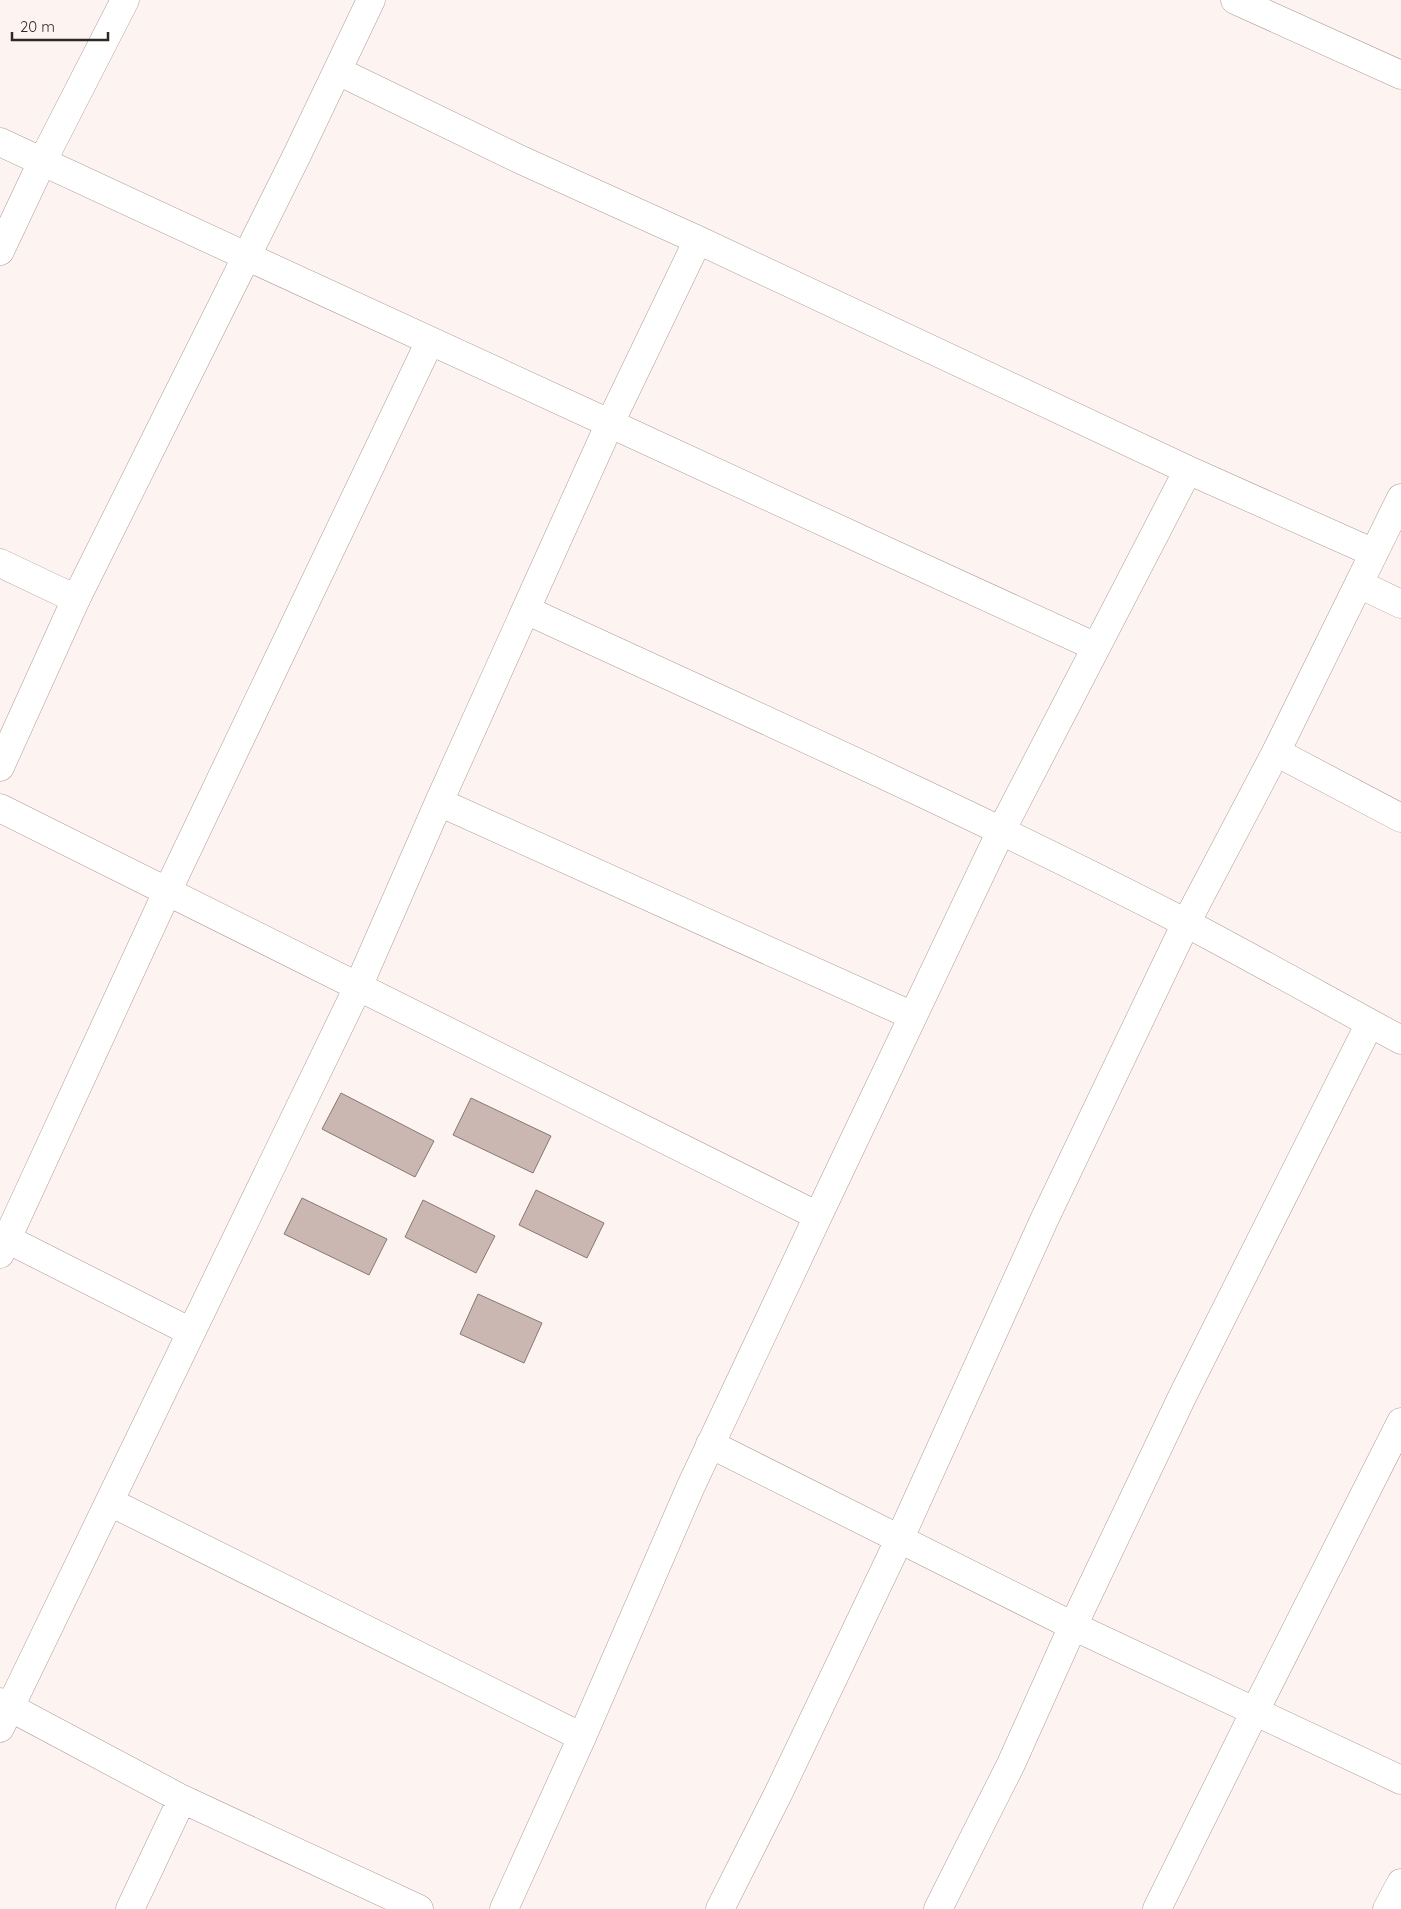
<svg xmlns="http://www.w3.org/2000/svg" width="1401" height="1909" viewBox="0 0 1401 1909" font-family="Quicksand,sans-serif">
	<style>
		.building { fill: #cab7b1; stroke: #887771 }
		.lines { fill: none; stroke-linecap: round; stroke-linejoin: round }
		.street-casing { stroke: #ae9b95; stroke-width: 29 }
		.secondary-casing { stroke: #ae9b95; stroke-width: 29 }
		.street { stroke: #fff; stroke-width: 28 }
		.secondary { stroke: #fff; stroke-width: 28 }
	</style>
	<rect width="100%" height="100%" fill="#fdf4f2"/>
	<path class="building" d="M341,1093L434,1141L415,1177L322,1129Z
		M471,1098L551,1136L533,1173L453,1135Z
		M536,1190L604,1223L587,1258L519,1225Z
		M302,1198L387,1239L369,1275L284,1234Z
		M423,1200L495,1236L476,1273L405,1237Z
		M478,1294L542,1323L524,1363L460,1334Z"/>
	<g class="lines">
		<defs>
			<path id="street" d="M338,71L519,159L698,240L1188,470L1374,553
				M0,142C203,237 408,330 611,424C773,499 934,573 1096,647
				M0,251L42,162L125,0
				M0,563L76,599
				M1359,584L1401,604
				M526,610C747,712 969,811 1186,923C1258,961 1329,1001 1401,1040
				M1276,752L1401,818
				M439,802L913,1016
				M0,808L818,1216
				M7,1239L191,1332
				M0,1254L167,892L430,341
				M710,1444L1073,1626L1401,1780
				M110,1502L582,1737
				M0,1702L182,1799L419,1909
				M0,1728L358,987L439,802L610,423L698,240
				M130,1909L182,1799
				M504,1909L582,1737L691,1486L818,1216L1001,831L1188,470
				M720,1909L778,1794L900,1538L1045,1218L1186,923L1276,752L1401,498
				M938,1909L1011,1764L1073,1626L1183,1395L1370,1023
				M1157,1909L1255,1711L1401,1422
				M1387,1909L1401,1883"/>
			<path id="secondary" d="M1235,0L1401,75
				M0,767L76,599L297,155L371,0"/>
		</defs>
		<use href="#street" class="street-casing"/>
		<use href="#secondary" class="secondary-casing"/>
		<use href="#street" class="street"/>
		<use href="#secondary" class="secondary"/>
	</g>
	<path d="M12 32v8h96v-8" fill="none" stroke="#2f2826" stroke-width="2.5"/>
	<text x="20" y="32" font-size="15" fill="#2f2826" stroke="#fdf4f2" stroke-width="4" paint-order="stroke">20 m</text>
</svg>
